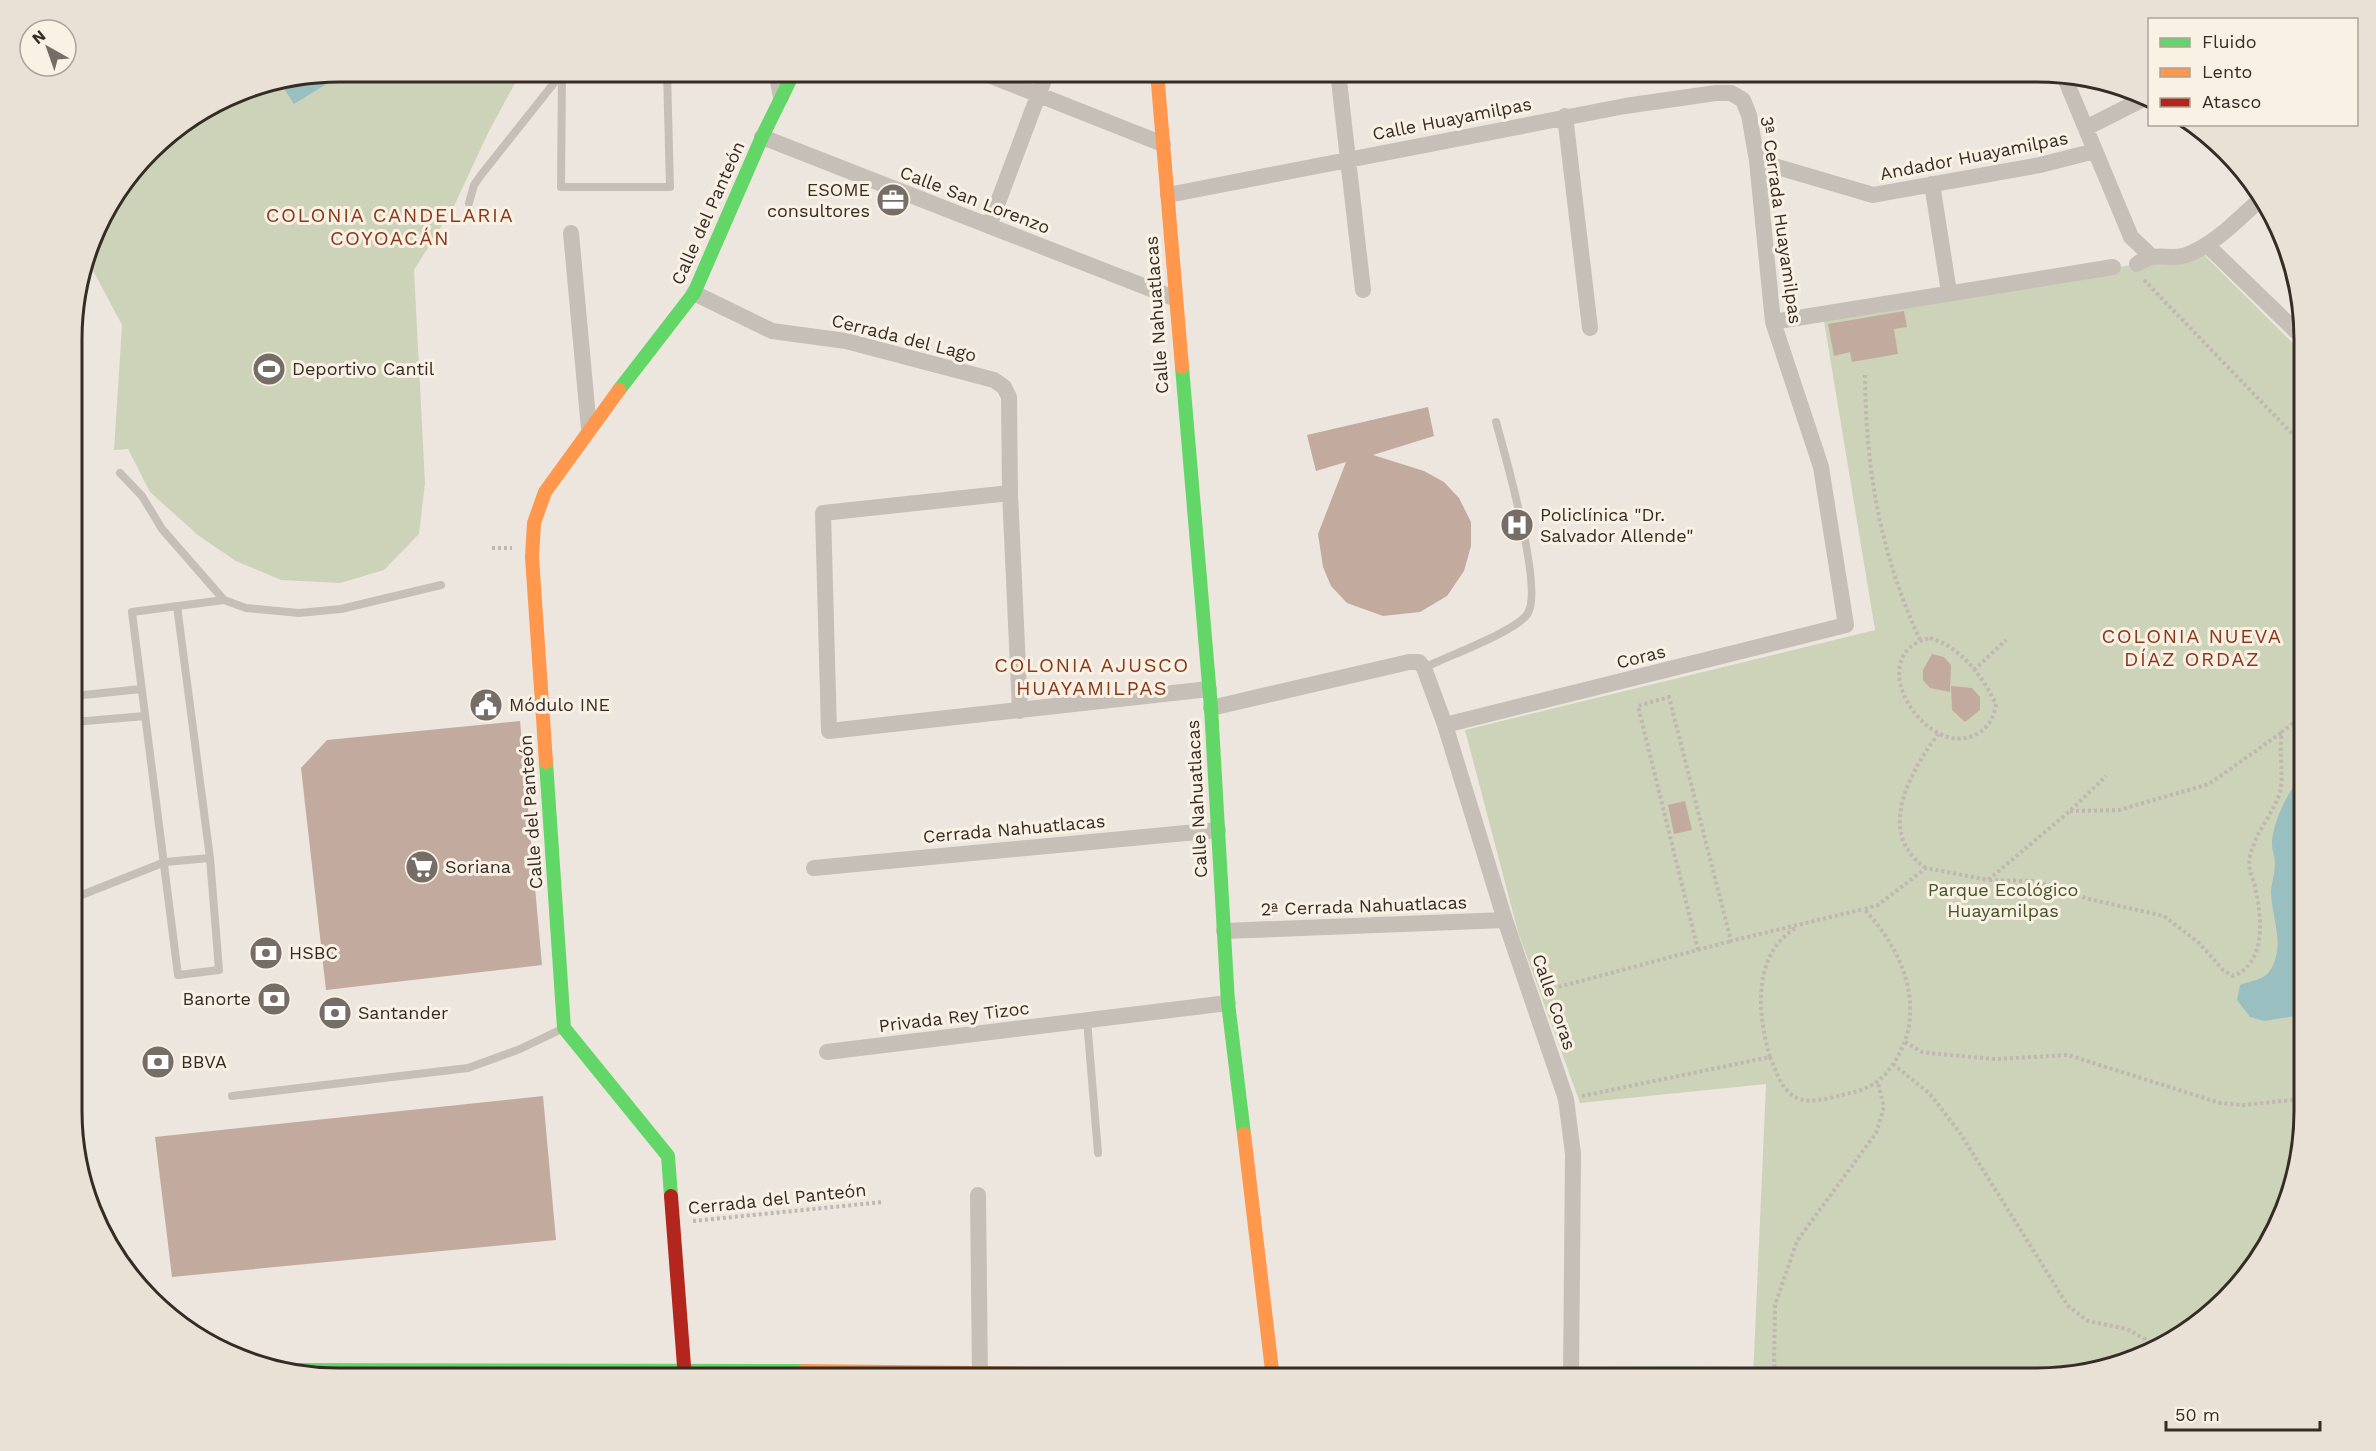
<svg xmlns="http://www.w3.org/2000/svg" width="2376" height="1451" viewBox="0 0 2376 1451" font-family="'Work Sans',sans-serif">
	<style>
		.green { fill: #cdd3b8 }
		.water { fill: #9abfc0 }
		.building { fill: #c2aa9f }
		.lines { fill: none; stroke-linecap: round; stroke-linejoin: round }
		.path { stroke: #bfb7b0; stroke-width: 4; stroke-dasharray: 3 3; stroke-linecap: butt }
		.lane { stroke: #c6bfb8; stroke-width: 8 }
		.street { stroke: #c6bfb8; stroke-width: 16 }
		.fast { stroke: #63d668; stroke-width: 14 }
		.slow { stroke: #ff974d; stroke-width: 14 }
		.jam { stroke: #b3261e; stroke-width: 14 }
		.labels { text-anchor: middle; stroke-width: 6; stroke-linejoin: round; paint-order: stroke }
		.street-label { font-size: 18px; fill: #362c26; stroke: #faf1e5 }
		.poi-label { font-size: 18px; fill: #362c26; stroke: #faf1e5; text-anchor: start }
		.park-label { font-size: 18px; fill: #445628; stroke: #faf1e5 }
		.neighbourhood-label { font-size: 20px; letter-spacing: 1.5px; fill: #8a381a; stroke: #faf1e5 }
		.rim { fill: none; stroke: #362c26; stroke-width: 3 }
	</style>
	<rect width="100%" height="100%" fill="#ede6df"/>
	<path class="green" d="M340,72H521L488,133L454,206L414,270L425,483L419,534L384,570L340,583L281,580L236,561L199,536L150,492L128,449L114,450L122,325L88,261L100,221L163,139L238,92Z
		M2201,252L2303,353V1128L2268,1245L2225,1301L2170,1343L2053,1378L1753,1379L1766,1084L1580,1103L1518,932L1465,730L1875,630L1824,321Z"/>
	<path class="water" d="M340,72H346L294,104L281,84Z
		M2303,775V1015L2264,1021L2250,1017L2237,1000L2240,985C2250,981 2263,980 2269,972C2287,947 2271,917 2271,891C2272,882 2275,873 2275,863C2275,856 2271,848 2272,841C2274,820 2288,790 2303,775Z"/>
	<path class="building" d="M1904,311L1907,327L1894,329L1898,354L1852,362L1850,352L1834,356L1828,324Z
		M1428,407L1434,436L1373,455L1424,471L1444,482L1459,498L1471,522V546L1464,571L1447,596L1420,612L1383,616L1347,603L1331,586L1323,567L1318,534L1346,462L1316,471L1307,435Z
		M1932,654L1944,657L1951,665L1950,692L1930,688L1923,680V670Z
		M1951,686L1972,688L1980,697V710L1965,722L1952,710Z
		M520,721L542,965L326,990L301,768L327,740Z
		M1685,801L1692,830L1674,834L1668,805Z
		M543,1096L556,1240L172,1277L155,1137Z"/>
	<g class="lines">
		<path class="path" d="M2144,280L2303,445
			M1865,375C1866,471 1880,553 1920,640
			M492,548H512
			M1930,638C1961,647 1982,676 1996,704C1994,717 1989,727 1977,734C1926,762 1859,654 1930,638Z
			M1974,670L2006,640
			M2070,811L2119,810L2209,784L2281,733
			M1926,868C1874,833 1911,771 1938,734
			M1989,880L2034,881L2089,899L2164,916L2199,943L2223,970L2233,976C2266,963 2262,920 2256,891C2255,882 2249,873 2249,864C2251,834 2278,810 2281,787C2283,770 2279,751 2282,732L2303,715
			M1698,950L1638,706L1669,697L1731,941L1864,909
			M1547,990L1731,941
			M1905,1042L1922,1052L1937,1054L1996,1059L2068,1055L2220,1103L2243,1105L2303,1099
			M1770,1057C1757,1013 1752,954 1797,927
			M1893,1064L1930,1094L1960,1133L2068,1306L2088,1321L2127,1329L2145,1339L2147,1350
			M1582,1096L1770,1057C1776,1071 1781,1090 1797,1098C1810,1104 1829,1098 1842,1095C1870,1089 1882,1083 1897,1058C1927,1007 1902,949 1864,909L1878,905L1926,868L1988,880L2070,811L2106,776
			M693,1221L883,1202
			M1779,1379L1774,1365L1775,1305L1797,1241L1876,1133L1884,1107L1878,1083"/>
		<path class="lane" d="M562,72L561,187H670L667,72
			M1937,77L1968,72
			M469,203L474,185L481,175L562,73
			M120,473L142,496L162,529L224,600
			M177,606L210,858L219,970L178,975L132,612L224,600L246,608L299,613L341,609L441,585
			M1424,668C1445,657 1518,631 1528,613C1543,588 1505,454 1496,422
			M74,696L141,689
			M74,722L145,716
			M74,898L165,862L210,858
			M1087,1020L1098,1153
			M232,1096L468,1068L520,1049L564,1028"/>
		<path class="street" d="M776,72L781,97
			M981,72L1163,144
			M1338,72L1363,290
			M2064,76L2131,237L2150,255
			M1565,116L1590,328
			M2086,128L2145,98
			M762,137L1174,298
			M1757,161L1873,195L2040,165L2095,151
			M1932,184L1949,292
			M1168,195L1625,106L1716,93H1731L1743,100L1749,115L1757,161L1773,322L1821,467L1846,625L1445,725
			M989,226L1047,72
			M571,233L589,429
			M2207,245L2303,338
			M2137,264C2159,249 2166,262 2186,255C2215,245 2239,218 2262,198
			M694,293L772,331L846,341L994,380L1004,387L1009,397L1010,493L1020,711
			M1773,322L2113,267
			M1010,493L823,513L829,731L1209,689
			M1211,708L1409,662H1419L1424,668L1445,725L1505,920L1566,1099L1573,1154L1571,1379
			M814,868L1218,830
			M1224,931L1505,920
			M827,1052L1228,1003
			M978,1195L980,1379"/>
		<path class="fast" d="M1182,367L1211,708L1228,1003L1244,1134
			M619,390L694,293L762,137L794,72
			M546,762L564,1028L668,1156L671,1196
			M270,1370L803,1371
			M1153,1375C1351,1378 1549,1372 1748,1374"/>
		<path class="slow" d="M1157,72L1182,367
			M546,762L532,557L534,523L545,492L619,390
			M1244,1134L1273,1379
			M803,1371L1153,1375"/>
		<path class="jam" d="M671,1196L685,1379"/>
	</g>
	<defs>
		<symbol id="office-disc" viewBox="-11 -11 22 22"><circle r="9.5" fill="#766d67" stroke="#faf1e5"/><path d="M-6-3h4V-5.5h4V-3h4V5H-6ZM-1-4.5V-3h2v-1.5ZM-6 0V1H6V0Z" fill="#fff"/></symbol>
		<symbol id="stadium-disc" viewBox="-11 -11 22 22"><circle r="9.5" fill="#766d67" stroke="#faf1e5"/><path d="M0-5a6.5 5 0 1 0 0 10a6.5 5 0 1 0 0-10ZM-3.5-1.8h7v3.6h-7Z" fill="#fff"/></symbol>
		<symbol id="hospital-disc" viewBox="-11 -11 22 22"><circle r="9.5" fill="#766d67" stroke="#faf1e5"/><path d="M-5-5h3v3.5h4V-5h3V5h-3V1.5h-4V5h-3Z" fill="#fff"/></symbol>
		<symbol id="civic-disc" viewBox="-11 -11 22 22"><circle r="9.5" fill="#766d67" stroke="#faf1e5"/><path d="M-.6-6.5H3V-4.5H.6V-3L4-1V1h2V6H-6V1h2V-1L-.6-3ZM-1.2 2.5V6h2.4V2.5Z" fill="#fff"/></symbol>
		<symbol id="supermarket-disc" viewBox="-11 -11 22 22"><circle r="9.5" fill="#766d67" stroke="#faf1e5"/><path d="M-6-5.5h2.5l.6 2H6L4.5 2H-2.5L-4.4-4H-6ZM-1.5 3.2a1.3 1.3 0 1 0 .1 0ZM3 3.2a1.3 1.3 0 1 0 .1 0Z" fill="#fff"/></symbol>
		<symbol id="bank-disc" viewBox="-11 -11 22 22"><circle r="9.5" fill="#766d67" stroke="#faf1e5"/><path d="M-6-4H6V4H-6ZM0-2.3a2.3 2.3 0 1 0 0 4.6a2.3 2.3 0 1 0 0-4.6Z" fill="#fff"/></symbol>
	</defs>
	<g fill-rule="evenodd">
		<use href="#office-disc" x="874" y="181" width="38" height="38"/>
		<use href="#stadium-disc" x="250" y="350" width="38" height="38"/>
		<use href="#hospital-disc" x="1498" y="506" width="38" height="38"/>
		<use href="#civic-disc" x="467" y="686" width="38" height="38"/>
		<use href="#supermarket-disc" x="403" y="848" width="38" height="38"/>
		<use href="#bank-disc" x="247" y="934" width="38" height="38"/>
		<use href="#bank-disc" x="255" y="980" width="38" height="38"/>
		<use href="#bank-disc" x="316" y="994" width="38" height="38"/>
		<use href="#bank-disc" x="139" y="1043" width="38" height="38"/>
	</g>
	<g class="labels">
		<g class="street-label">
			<text transform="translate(1452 119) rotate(-11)" y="6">Calle Huayamilpas</text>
			<text transform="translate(1974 156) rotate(-11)" y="6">Andador Huayamilpas</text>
			<text transform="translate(975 200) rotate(21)" y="6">Calle San Lorenzo</text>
			<text transform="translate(708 213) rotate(-66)" y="6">Calle del Panteón</text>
			<text transform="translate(1781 220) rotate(82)" y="6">3ª Cerrada Huayamilpas</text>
			<text transform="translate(1157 315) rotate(-94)" y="6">Calle Nahuatlacas</text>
			<text transform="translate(904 338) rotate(14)" y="6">Cerrada del Lago</text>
			<text transform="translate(1641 657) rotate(-14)" y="6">Coras</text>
			<text transform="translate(1197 799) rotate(-93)" y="6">Calle Nahuatlacas</text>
			<text transform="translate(531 812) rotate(-94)" y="6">Calle del Panteón</text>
			<text transform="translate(1014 829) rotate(-5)" y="6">Cerrada Nahuatlacas</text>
			<text transform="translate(1364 906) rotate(-2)" y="6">2ª Cerrada Nahuatlacas</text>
			<text transform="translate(1554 1002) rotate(71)" y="6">Calle Coras</text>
			<text transform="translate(954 1017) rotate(-7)" y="6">Privada Rey Tizoc</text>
			<text transform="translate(777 1199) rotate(-6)" y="6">Cerrada del Panteón</text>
		</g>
		<g class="poi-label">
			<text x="870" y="196" text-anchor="end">ESOME<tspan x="870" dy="21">consultores</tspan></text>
			<text x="292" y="375">Deportivo Cantil</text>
			<text x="1540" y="521">Policlínica "Dr.<tspan x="1540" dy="21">Salvador Allende"</tspan></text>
			<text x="509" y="711">Módulo INE</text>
			<text x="445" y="873">Soriana</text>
			<text x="289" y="959">HSBC</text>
			<text x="251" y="1005" text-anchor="end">Banorte</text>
			<text x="358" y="1019">Santander</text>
			<text x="181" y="1068">BBVA</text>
		</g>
		<g class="park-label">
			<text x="2003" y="896">Parque Ecológico<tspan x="2003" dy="21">Huayamilpas</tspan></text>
		</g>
		<g class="neighbourhood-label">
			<text x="390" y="222">COLONIA CANDELARIA<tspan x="390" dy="23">COYOACÁN</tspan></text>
			<text x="2192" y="643">COLONIA NUEVA<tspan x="2192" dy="23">DÍAZ ORDAZ</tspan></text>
			<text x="1092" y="672">COLONIA AJUSCO<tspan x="1092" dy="23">HUAYAMILPAS</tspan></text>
		</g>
	</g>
	<path d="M0 0H2376V1451H0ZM339 82H2037A257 257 0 0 1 2294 339V1111A257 257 0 0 1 2037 1368H339A257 257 0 0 1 82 1111V339A257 257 0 0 1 339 82Z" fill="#eae1d6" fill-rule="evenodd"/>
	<path class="rim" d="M339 82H2037A257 257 0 0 1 2294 339V1111A257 257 0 0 1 2037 1368H339A257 257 0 0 1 82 1111V339A257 257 0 0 1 339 82Z"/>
	<rect x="2148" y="18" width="210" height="108" fill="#faf1e5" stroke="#aca299" stroke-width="1.5"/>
	<rect x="2160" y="38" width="30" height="9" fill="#63d668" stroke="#aca299" stroke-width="1.5"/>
	<text x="2202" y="48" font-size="18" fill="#362c26">Fluido</text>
	<rect x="2160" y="68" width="30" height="9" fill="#ff974d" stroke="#aca299" stroke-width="1.5"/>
	<text x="2202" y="78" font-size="18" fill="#362c26">Lento</text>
	<rect x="2160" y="98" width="30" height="9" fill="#b3261e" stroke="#aca299" stroke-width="1.5"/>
	<text x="2202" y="108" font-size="18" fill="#362c26">Atasco</text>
	<g transform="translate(48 48) rotate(320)"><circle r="28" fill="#faf1e5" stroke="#aca299" stroke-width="1.5"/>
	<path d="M0-4.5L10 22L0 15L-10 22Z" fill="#766d67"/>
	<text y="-9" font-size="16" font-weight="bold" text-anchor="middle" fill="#362c26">N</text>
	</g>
	<path d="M2166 1421v9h154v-9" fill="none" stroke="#362c26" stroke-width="3"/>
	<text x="2175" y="1421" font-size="18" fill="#362c26" stroke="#faf1e5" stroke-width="4.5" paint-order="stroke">50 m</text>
</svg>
